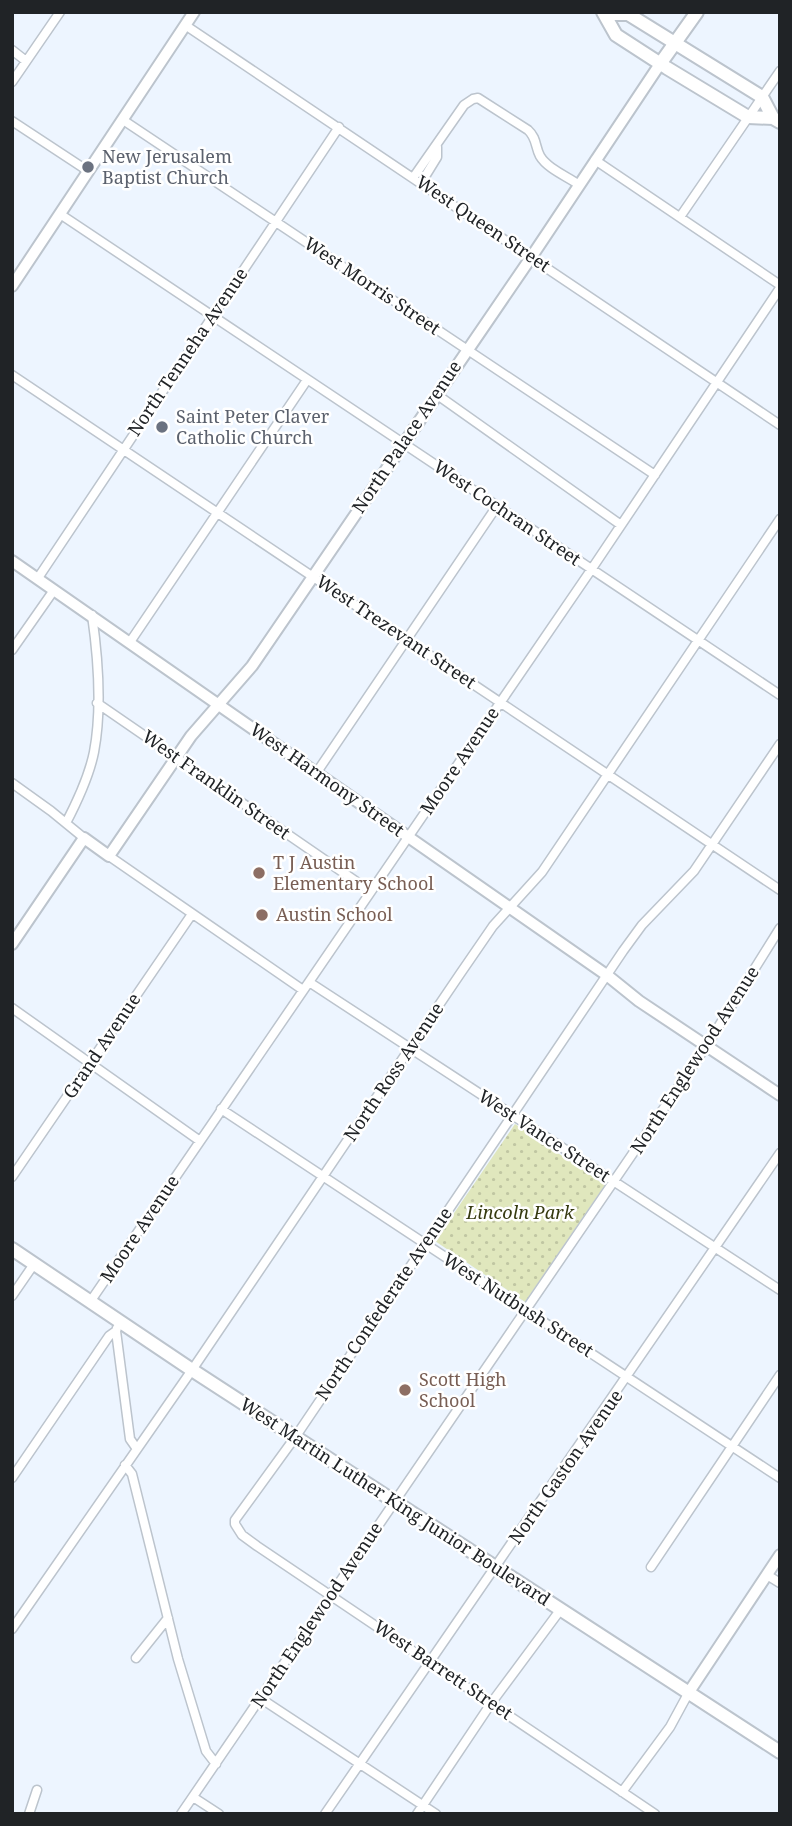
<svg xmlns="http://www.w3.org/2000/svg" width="792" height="1826" viewBox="0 0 792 1826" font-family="'Noto Serif',serif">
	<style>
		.park { fill: url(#park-dots) }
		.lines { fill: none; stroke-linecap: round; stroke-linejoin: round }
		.minor-casing { stroke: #bcc4cd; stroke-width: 11 }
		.tertiary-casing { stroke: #bcc4cd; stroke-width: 14 }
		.secondary-casing { stroke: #bcc4cd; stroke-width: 16 }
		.primary-casing { stroke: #bcc4cd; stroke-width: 16 }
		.minor { stroke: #fff; stroke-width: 8 }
		.tertiary { stroke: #fff; stroke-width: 10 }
		.secondary { stroke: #fff; stroke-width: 12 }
		.primary { stroke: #fff; stroke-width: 12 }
		.worship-dot { fill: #6b7280; stroke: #fff; stroke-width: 2.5 }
		.education-dot { fill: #8d6e63; stroke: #fff; stroke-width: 2.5 }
		.labels { text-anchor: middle; stroke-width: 5; stroke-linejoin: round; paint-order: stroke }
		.worship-label { font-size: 18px; fill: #5b616d; stroke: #fff; text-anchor: start }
		.street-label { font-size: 18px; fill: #202326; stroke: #fff }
		.education-label { font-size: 18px; fill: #785e54; stroke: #fff; text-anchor: start }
		.park-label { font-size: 18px; font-style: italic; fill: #363a10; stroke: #fff }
	</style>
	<defs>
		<pattern id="park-dots" width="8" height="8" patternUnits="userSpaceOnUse" patternTransform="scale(1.75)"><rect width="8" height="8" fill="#e0e7bd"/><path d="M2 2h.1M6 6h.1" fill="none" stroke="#c0c6a2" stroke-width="1.8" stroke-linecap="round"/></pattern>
	</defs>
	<rect width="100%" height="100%" fill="#edf5ff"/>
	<path class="park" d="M515,1124L605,1185L525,1302L435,1241Z"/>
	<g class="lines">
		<defs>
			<path id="minor" d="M185,25L780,425
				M12,50L26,61
				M12,82L60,12
				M123,120L655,475
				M12,121L88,171
				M595,160L780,285
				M413,178L464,105L473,99L478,98L528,130C537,138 535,147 540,156C547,168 566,176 578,184
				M421,183L437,157V147
				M60,214L780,695
				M680,217L780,71
				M12,375L780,890
				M436,394L621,525
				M38,578L339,127
				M130,642L307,380
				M12,650L54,590
				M97,703L370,891
				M317,772L497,506
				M12,783L51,811L84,838
				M66,823C78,800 89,777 94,752C102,710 98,657 92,615
				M109,856L303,990
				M309,982L780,1290
				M12,1008L200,1141
				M221,1109L780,1478
				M12,1177L192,914
				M12,1296L34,1264
				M90,1302L591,570L780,288
				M117,1328L116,1331L130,1439L137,1449
				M125,1465L132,1474L178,1659L206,1751L216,1764
				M12,1478L109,1336L116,1331
				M651,1567L780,1375
				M767,1575L780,1583
				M12,1629L192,1370L460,974L493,926L542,872L780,519
				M136,1658L168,1618
				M260,1698L436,1814
				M622,1792L670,1727L689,1692
				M193,1797L219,1814
				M29,1814L37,1790
				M181,1814L707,1045L780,928
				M325,1814L780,1153
				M417,1814L492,1702L561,1609
				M655,1814L257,1546L242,1535L235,1524V1520L296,1436L623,951L642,925L694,871L780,744"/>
			<path id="tertiary" d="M12,286L194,12
				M12,561L608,976L639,1001L780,1095
				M12,944L84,838L109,856L191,736L252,666L532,256L660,64
				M689,1692L780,1555"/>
			<path id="secondary" d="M660,64L697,12
				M12,1249L192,1370L780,1752"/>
			<path id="primary" d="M603,12L616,35L667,68L748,117L773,118L780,122
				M605,14H628L762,97L773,118"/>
		</defs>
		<use href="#minor" class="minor-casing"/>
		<use href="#tertiary" class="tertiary-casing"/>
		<use href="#secondary" class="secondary-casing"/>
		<use href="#primary" class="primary-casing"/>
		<use href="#minor" class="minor"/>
		<use href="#tertiary" class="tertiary"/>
		<use href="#secondary" class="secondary"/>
		<use href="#primary" class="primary"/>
	</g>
	<g class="worship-dot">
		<circle cx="88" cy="167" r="7"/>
		<circle cx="162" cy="427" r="7"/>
	</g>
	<g class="education-dot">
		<circle cx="259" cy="873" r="7"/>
		<circle cx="262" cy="915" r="7"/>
		<circle cx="405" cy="1390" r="7"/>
	</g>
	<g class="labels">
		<g class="worship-label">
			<text x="102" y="163">New Jerusalem<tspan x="102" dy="21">Baptist Church</tspan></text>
			<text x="176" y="423">Saint Peter Claver<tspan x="176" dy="21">Catholic Church</tspan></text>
		</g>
		<g class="street-label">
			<text transform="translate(483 224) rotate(34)" y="6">West Queen Street</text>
			<text transform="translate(372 286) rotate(34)" y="6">West Morris Street</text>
			<text transform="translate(188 352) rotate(-56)" y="6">North Tenneha Avenue</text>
			<text transform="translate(407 437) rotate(-56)" y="6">North Palace Avenue</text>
			<text transform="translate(507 513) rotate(34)" y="6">West Cochran Street</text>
			<text transform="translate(396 632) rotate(34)" y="6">West Trezevant Street</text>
			<text transform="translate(460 761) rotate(-56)" y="6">Moore Avenue</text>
			<text transform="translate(327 780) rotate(35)" y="6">West Harmony Street</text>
			<text transform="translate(216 785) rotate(35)" y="6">West Franklin Street</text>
			<text transform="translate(102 1046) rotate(-56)" y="6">Grand Avenue</text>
			<text transform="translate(695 1060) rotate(-57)" y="6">North Englewood Avenue</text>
			<text transform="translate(394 1072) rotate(-56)" y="6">North Ross Avenue</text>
			<text transform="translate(544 1136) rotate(33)" y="6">West Vance Street</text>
			<text transform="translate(140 1229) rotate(-56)" y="6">Moore Avenue</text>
			<text transform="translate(384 1304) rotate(-56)" y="6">North Confederate Avenue</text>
			<text transform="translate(518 1305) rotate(33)" y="6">West Nutbush Street</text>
			<text transform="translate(566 1467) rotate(-55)" y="6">North Gaston Avenue</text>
			<text transform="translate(395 1502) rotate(33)" y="6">West Martin Luther King Junior Boulevard</text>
			<text transform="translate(317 1615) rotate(-56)" y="6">North Englewood Avenue</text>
			<text transform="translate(443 1670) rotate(34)" y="6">West Barrett Street</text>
		</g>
		<g class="education-label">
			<text x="273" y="869">T J Austin<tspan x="273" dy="21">Elementary School</tspan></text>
			<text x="276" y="921">Austin School</text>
			<text x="419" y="1386">Scott High<tspan x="419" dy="21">School</tspan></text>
		</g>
		<g class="park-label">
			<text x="520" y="1219">Lincoln Park</text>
		</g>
	</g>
	<rect width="792" height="1826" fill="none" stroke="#202326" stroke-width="28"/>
</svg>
